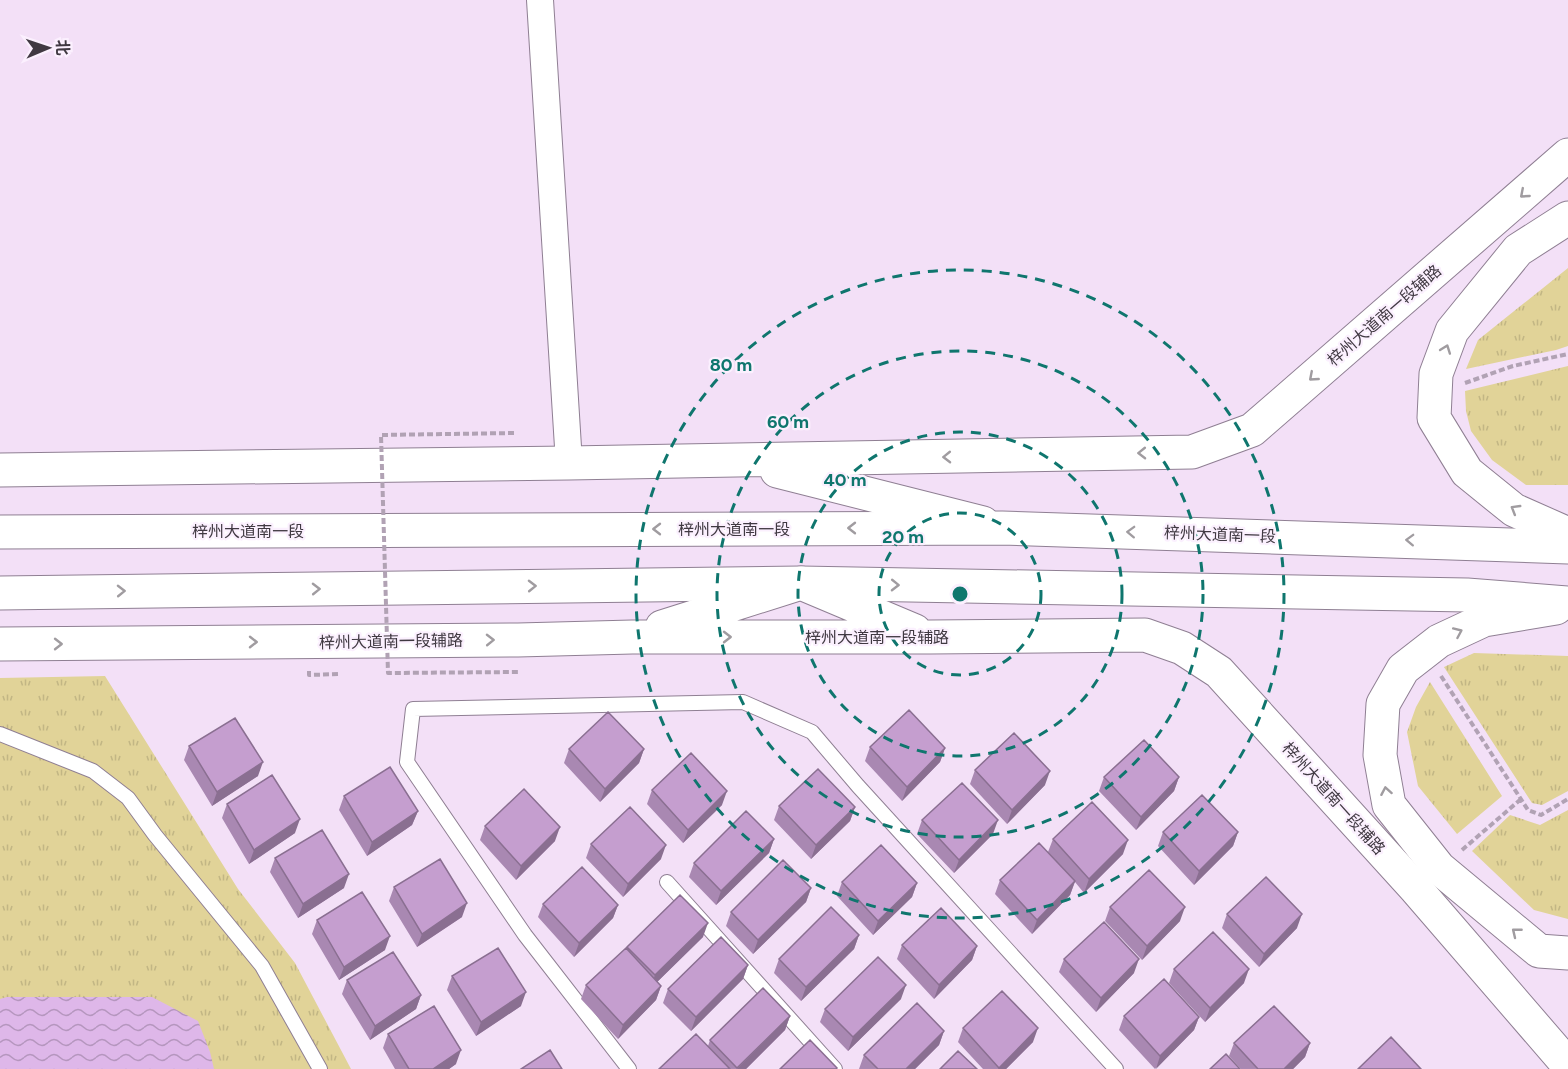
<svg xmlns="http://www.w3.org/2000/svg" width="1568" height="1069" viewBox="0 0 1568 1069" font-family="Figtree,'Noto Sans SC',sans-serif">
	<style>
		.grass { fill: url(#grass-tufts) }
		.water { fill: url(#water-waves) }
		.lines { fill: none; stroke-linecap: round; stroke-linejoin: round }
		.service-casing { stroke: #8f7f93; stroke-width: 16 }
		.minor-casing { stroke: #8f7f93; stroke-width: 28 }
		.secondary-casing { stroke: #8f7f93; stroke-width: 35 }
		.primary-casing { stroke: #8f7f93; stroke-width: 35 }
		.trunk-casing { stroke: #8f7f93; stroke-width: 35 }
		.path { stroke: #b1a2b4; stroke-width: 4; stroke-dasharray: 6 3; stroke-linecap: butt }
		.service { stroke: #fff; stroke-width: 14 }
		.minor { stroke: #fff; stroke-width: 26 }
		.secondary { stroke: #fff; stroke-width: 33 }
		.primary { stroke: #fff; stroke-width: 33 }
		.trunk { stroke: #fff; stroke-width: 33 }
		.path-bridge { stroke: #b1a2b4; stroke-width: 4; stroke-dasharray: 6 3; stroke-linecap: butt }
		.wall { fill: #a988b2 }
		.shaded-wall { fill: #8a6f91 }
		.building { fill: #c59ecf; stroke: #8a6f91; stroke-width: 1.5 }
		.oneway { stroke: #a09ca0 }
		.ring { fill: none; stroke: #0f766e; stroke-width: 3; stroke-dasharray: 10 8 }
		.labels { text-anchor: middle; stroke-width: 4.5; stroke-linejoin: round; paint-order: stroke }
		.street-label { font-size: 16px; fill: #403942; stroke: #fbf0fe }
		.centre { fill: #0f766e; stroke: #fbf0fe; stroke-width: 3 }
		.ring-label { font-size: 18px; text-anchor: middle; font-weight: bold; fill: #0f766e; stroke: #fbf0fe; stroke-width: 4.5; stroke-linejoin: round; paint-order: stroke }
	</style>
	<defs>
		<pattern id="grass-tufts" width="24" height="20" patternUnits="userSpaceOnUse" patternTransform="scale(1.5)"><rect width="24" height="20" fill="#e1d398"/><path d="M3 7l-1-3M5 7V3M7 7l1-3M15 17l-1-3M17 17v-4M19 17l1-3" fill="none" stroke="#c2b684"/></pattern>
		<pattern id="water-waves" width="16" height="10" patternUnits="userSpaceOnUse" patternTransform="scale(1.5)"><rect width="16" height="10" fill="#deb7e9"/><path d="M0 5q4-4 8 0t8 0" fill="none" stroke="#b596be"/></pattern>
	</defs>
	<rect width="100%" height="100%" fill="#f3e0f7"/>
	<path class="grass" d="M1568,268V346L1556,350L1466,369L1478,340Z
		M1568,366V485H1526L1492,460L1471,431L1466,411L1465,391Z
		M1474,653L1568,656V791L1542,805L1532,803L1444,667Z
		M105,676L238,889L295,963L351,1069H0V678Z
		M1430,682L1502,796L1457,834L1418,786L1407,732L1416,707Z
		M1568,810V919L1534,910L1472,851L1510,815L1540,825Z"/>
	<path class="water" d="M7,997H152L198,1021L210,1052L214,1069H0V999Z"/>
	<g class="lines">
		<defs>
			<path id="service" d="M0,734L93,771L128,798L155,835L262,966L320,1069
				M667,882L835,1069
				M629,1069L525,935L407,762L413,709L743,702L812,732L858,786L1116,1069"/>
			<path id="minor" d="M540,0L569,463"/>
			<path id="secondary" d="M0,470L569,463L1192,452L1252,430L1568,155
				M777,471L983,523
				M662,627L801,583L915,631
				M0,644L518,640L632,637H930L1145,635L1182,648L1219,672L1416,889L1568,1065"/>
			<path id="primary" d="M1568,218L1518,250L1452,331L1436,374L1434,418L1467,472L1514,510L1568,534
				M1556,608L1484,620L1439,641L1403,669L1383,704L1380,755L1389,805L1439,868L1539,951L1568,953"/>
			<path id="trunk" d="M0,532L1002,528L1568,547
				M0,593L801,583L1467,595L1568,603"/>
		</defs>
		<use href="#service" class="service-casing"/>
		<use href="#minor" class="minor-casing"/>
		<use href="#secondary" class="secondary-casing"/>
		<use href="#primary" class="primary-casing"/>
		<use href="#trunk" class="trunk-casing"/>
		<path class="path" d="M1465,383L1513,366L1568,354
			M309,671V675L340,674
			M1441,676L1528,810L1541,815L1568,799
			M1462,850L1521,799"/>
		<use href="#service" class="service"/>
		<use href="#minor" class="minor"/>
		<use href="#secondary" class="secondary"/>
		<use href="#primary" class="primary"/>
		<use href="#trunk" class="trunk"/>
		<path class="path-bridge" d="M514,433L381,435L388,673L518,672"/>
	</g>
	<path class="wall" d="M189,746L258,776L212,806L184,760Z
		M870,747L945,748L940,762L902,801L865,761Z
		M569,749H644L639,763L600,802L564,763Z
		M975,770L1045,785L1007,824L970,784Z
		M1104,777H1179L1174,791L1136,830L1099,791Z
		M652,790L722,805L683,843L647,804Z
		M344,796L418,811L412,825L367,856L339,810Z
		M227,804L295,833L249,864L222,818Z
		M779,806L855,807L850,821L811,859L774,820Z
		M922,820L993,834L954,873L917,834Z
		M485,826L555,841L516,880L480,840Z
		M1163,832H1238L1233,846L1194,885L1158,846Z
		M774,839L769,853L716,905L689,877L694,863Z
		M1053,839L1123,854L1084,893L1075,882L1070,895L1032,934L995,894L1000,880L1048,852Z
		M591,844L661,859L623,897L586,858Z
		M275,858L344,888L298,918L270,872Z
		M842,882L917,883L912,897L873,935L837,896Z
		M394,887L462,917L417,947L389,901Z
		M811,888L806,902L753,954L726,926L731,912Z
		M543,904L618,905L613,918L574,957L538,917Z
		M1110,907L1180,921L1142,960L1105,921Z
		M1227,914L1297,928L1259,967L1222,928Z
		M317,920L385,950L339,980L312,934Z
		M859,935L854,949L801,1001L774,973L779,959Z
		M703,937L657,982L661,986L656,1000L618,1039L581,999L586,985L627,949V947Z
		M902,945L977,946L972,960L934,999L897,959Z
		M1064,959L1134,973L1096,1012L1059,972Z
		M748,965L743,979L691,1031L663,1003L668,989Z
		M1174,969L1244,983L1205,1022L1169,983Z
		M452,976L521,1006L476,1036L447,990Z
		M347,980L421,995L416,1009L370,1040L342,994Z
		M901,999L848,1051L820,1022L825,1009Z
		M790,1016L785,1030L746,1069H659L708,1046L710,1040Z
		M1124,1016L1199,1017L1194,1030L1155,1069L1119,1030Z
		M963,1028L1033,1042L1006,1069H983L958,1042Z
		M944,1031L939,1045L915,1069H859L864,1055Z
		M388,1034L456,1064L449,1069H395L383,1048Z
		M1234,1043H1310L1305,1057L1293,1069H1241L1229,1056Z"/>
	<path class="shaded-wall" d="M945,748L940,762L902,801L907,787Z
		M644,749L639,763L600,802L605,789Z
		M263,762L258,776L212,806L217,792Z
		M1050,771L1045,785L1007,824L1012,810Z
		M1179,777L1174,791L1136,830L1141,817Z
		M727,791L722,805L683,843L688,830Z
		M855,807L850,821L811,859L816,845Z
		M418,811L412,825L367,856L372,842Z
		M300,819L295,833L249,864L254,850Z
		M998,820L993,834L954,873L959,860Z
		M560,827L555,841L516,880L521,866Z
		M1238,832L1233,846L1194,885L1199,871Z
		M774,839L769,853L716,905L721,891Z
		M1128,840L1123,854L1084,893L1089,879Z
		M666,845L661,859L623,897L628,884Z
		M349,874L344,888L298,918L303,904Z
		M1075,881L1070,895L1032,934L1037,920Z
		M917,883L912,897L873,935L878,921Z
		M811,888L806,902L753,954L758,940Z
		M467,903L462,917L417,947L422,934Z
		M618,905L613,918L574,957L579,943Z
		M1185,907L1180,921L1142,960L1147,946Z
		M1302,914L1297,928L1259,967L1264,954Z
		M708,923L703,937L650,989L655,975Z
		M859,935L854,949L801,1001L806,987Z
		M390,936L385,950L339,980L344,967Z
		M977,946L972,960L934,999L939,985Z
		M1139,959L1134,973L1096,1012L1101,998Z
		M748,965L743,979L691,1031L696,1017Z
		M1249,969L1244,983L1205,1022L1210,1008Z
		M906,985L901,999L848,1051L853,1037Z
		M661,986L656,1000L618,1039L623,1025Z
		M526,992L521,1006L476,1036L481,1022Z
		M421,995L416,1009L370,1040L375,1026Z
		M790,1016L785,1030L746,1069H737Z
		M1199,1017L1194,1030L1156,1069L1160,1056Z
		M1038,1028L1033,1042L1006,1069H998Z
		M944,1031L939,1045L915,1069H906Z
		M1310,1043L1305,1057L1293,1069H1284Z
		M461,1050L456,1064L449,1069H433Z"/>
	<path class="building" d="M909,710L945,748L907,787L870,747Z
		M608,712L644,749L605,789L569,749Z
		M235,718L263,762L217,792L189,746Z
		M1014,733L1050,771L1012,810L975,770Z
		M1144,740L1179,777L1141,817L1104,777Z
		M691,753L727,791L688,830L652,790Z
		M390,767L418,811L372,842L344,796Z
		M818,769L855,807L816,845L779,806Z
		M272,775L300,819L254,850L227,804Z
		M962,783L998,820L959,860L922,820Z
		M524,789L560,827L521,866L485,826Z
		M1202,795L1238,832L1199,871L1163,832Z
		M1092,802L1128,840L1089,879L1053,839Z
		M630,807L666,845L628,884L591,844Z
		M746,811L774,839L721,891L694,863Z
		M322,830L349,874L303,904L275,858Z
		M1039,843L1075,881L1037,920L1000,880Z
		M881,845L917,883L878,921L842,882Z
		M440,859L467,903L422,934L394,887Z
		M783,860L811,888L758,940L731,912Z
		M582,867L618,905L579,943L543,904Z
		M1149,870L1185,907L1147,946L1110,907Z
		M1266,877L1302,914L1264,954L1227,914Z
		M362,892L390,936L344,967L317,920Z
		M680,895L708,923L655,975L627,947Z
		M831,907L859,935L806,987L779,959Z
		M941,908L977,946L939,985L902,945Z
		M1104,922L1139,959L1101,998L1064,959Z
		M1213,932L1249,969L1210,1008L1174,969Z
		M721,937L748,965L696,1017L668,989Z
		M498,948L526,992L481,1022L452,976Z
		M626,948L661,986L623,1025L586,985Z
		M393,952L421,995L375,1026L347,980Z
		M878,957L906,985L853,1037L825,1009Z
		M1164,979L1199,1017L1160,1056L1124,1016Z
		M763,988L790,1016L737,1068L710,1040Z
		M1002,991L1038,1028L999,1068L963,1028Z
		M917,1003L944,1031L906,1069H878L864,1055Z
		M434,1006L461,1050L433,1069H409L388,1034Z
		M1274,1006L1310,1043L1284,1069H1258L1234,1043Z
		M696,1034L730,1069H659Z
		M1391,1037L1421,1069H1358Z
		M810,1040L837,1068L836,1069H780Z
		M550,1050L562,1069H521Z
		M958,1051L977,1069H940Z
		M1226,1054L1240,1069H1210Z"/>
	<defs><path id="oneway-chevron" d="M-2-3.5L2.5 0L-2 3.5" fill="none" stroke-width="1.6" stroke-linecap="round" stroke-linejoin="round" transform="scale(1.5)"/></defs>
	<g class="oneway">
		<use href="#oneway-chevron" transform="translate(1524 194) rotate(139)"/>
		<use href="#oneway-chevron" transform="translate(1446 349) rotate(-70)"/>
		<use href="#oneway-chevron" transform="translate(1313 377) rotate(139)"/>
		<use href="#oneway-chevron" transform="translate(1142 453) rotate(179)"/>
		<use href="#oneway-chevron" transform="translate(947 457) rotate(179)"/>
		<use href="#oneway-chevron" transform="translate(1515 509) rotate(-149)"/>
		<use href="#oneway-chevron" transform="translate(852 528) rotate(180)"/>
		<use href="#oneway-chevron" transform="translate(657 529) rotate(180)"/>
		<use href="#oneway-chevron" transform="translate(1131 532) rotate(-178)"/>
		<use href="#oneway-chevron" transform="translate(1410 540) rotate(-178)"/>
		<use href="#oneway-chevron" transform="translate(895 585) rotate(1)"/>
		<use href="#oneway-chevron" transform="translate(532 586) rotate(-1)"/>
		<use href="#oneway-chevron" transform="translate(316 589) rotate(-1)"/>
		<use href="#oneway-chevron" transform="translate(121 591) rotate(-1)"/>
		<use href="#oneway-chevron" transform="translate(1458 632) rotate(-24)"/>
		<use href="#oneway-chevron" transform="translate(727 637)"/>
		<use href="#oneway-chevron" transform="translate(490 640) rotate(-1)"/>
		<use href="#oneway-chevron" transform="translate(253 642)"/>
		<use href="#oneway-chevron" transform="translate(58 644)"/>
		<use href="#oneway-chevron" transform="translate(1386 791) rotate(-100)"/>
		<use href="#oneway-chevron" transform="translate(1516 932) rotate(-141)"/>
	</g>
	<g class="ring">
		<circle cx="960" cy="594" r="81"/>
		<circle cx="960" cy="594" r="162"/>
		<circle cx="960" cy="594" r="243"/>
		<circle cx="960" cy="594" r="324"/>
	</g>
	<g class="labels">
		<g class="street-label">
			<text transform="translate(1384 315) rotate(-41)" y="6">梓州大道南一段辅路</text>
			<text x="734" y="535">梓州大道南一段</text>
			<text x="248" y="537">梓州大道南一段</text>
			<text transform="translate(1220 534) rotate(2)" y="6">梓州大道南一段</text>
			<text x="877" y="643">梓州大道南一段辅路</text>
			<text transform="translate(391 641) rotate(-1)" y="6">梓州大道南一段辅路</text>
			<text transform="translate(1334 798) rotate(48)" y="6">梓州大道南一段辅路</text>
		</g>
	</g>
	<circle cx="960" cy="594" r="9" class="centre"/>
	<g class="ring-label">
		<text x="731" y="371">80 m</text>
		<text x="788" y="428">60 m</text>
		<text x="845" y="486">40 m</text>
		<text x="903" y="543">20 m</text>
	</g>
	<g transform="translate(48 48) rotate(88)" stroke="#fbf0fe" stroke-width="4.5" paint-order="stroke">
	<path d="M0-4.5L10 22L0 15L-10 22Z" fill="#403942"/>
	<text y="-9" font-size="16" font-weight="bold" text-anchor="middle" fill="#403942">北</text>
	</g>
</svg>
